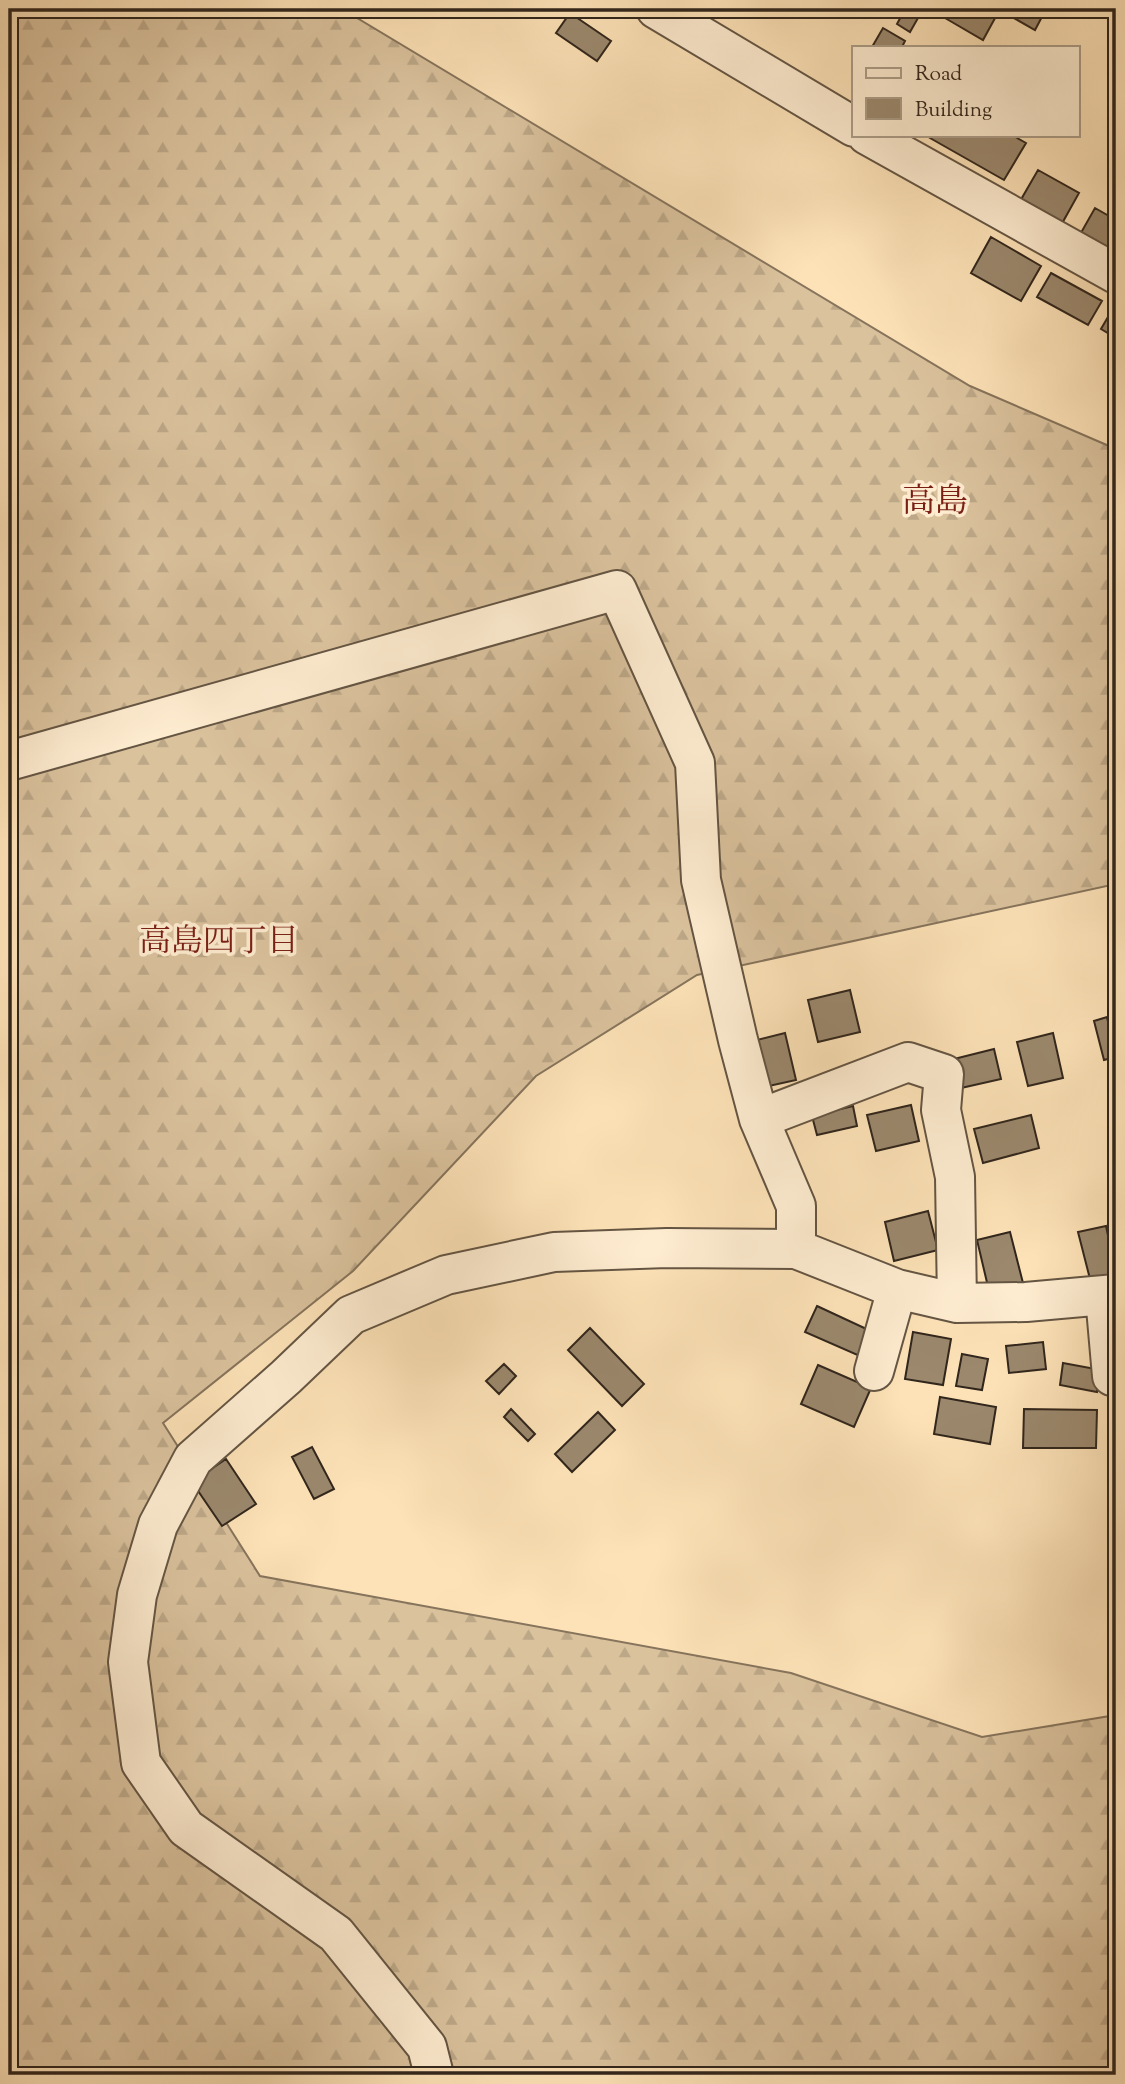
<svg xmlns="http://www.w3.org/2000/svg" width="1125" height="2084" viewBox="0 0 1125 2084" font-family="'Sorts Mill Goudy','Noto Serif JP',serif">
	<style>
		.forest { fill: url(#forest-firs); stroke: #86745c; stroke-width: 2 }
		.building { fill: #9b886d; stroke: #31261c; stroke-width: 2 }
		.lines { fill: none; stroke-linecap: round; stroke-linejoin: round }
		.street-casing { stroke: #645543; stroke-width: 42 }
		.street { stroke: #feecd0; stroke-width: 38 }
		.labels { text-anchor: middle; stroke-width: 7; stroke-linejoin: round; paint-order: stroke }
		.neighbourhood-label { font-size: 32px; fill: #7a1f14; stroke: #feecd0 }
		.quarter-label { font-size: 33px; fill: #7a1f14; stroke: #feecd0 }
	</style>
	<defs>
		<pattern id="forest-firs" width="22" height="20" patternUnits="userSpaceOnUse" patternTransform="scale(1.75)"><rect width="22" height="20" fill="#dac29d"/><path d="M5 1l3.5 6h-7zM16 11l3.5 6h-7z" fill="#bca787"/></pattern>
	</defs>
	<rect width="100%" height="100%" fill="#fde2b7"/>
	<filter id="stains"><feTurbulence type="fractalNoise" baseFrequency=".00286" numOctaves="4"/><feColorMatrix values="0 0 0 0 .2 0 0 0 0 .09 0 0 0 0 .02 0 0 0 .5 -.17"/></filter>
	<radialGradient id="worn" r=".72"><stop offset=".6" stop-color="#630" stop-opacity="0"/><stop offset="1" stop-color="#630" stop-opacity=".3"/></radialGradient>
	<path class="forest" d="M9,9H342L970,386L1116,449V884L697,975L536,1076L353,1271L163,1423L260,1576L791,1673L982,1737L1116,1715V2075H9Z"/>
	<path class="building" d="M950,9H1000L983,40L945,18Z
		M1016,9H1037L1044,13L1035,30L1012,17Z
		M904,11L918,18L910,32L897,24Z
		M570,13L611,41L597,61L556,33Z
		M883,28L905,41L902,47H872Z
		M932,135H1012L1026,143L1004,180L930,138Z
		M1038,170L1079,193L1060,227L1019,203Z
		M1095,208L1116,220V243L1109,255L1078,238Z
		M991,237L1041,266L1021,301L971,273Z
		M1051,273L1102,301L1088,325L1037,297Z
		M1115,305H1116V338L1101,329Z
		M850,990L860,1032L818,1042L808,1000Z
		M1107,1017L1116,1057L1104,1060L1094,1021Z
		M785,1033L796,1080L760,1088L749,1042Z
		M1053,1033L1063,1078L1028,1086L1017,1042Z
		M994,1049L1001,1079L961,1088L954,1059Z
		M911,1105L919,1141L876,1151L867,1115Z
		M853,1106L857,1126L817,1135L812,1116Z
		M1031,1115L1039,1148L983,1163L974,1129Z
		M928,1211L938,1250L894,1261L885,1222Z
		M1106,1226L1116,1273L1090,1279L1078,1232Z
		M1010,1232L1023,1283L989,1291L977,1240Z
		M817,1306L873,1332L862,1357L805,1332Z
		M590,1328L644,1384L622,1406L568,1350Z
		M913,1332L951,1339L943,1385L905,1379Z
		M1043,1342L1046,1369L1009,1373L1006,1346Z
		M962,1354L988,1359L982,1390L956,1386Z
		M1063,1363L1101,1370L1097,1392L1060,1385Z
		M504,1364L516,1376L499,1394L486,1381Z
		M818,1365L871,1388L854,1427L801,1404Z
		M940,1397L996,1407L990,1444L934,1434Z
		M511,1409L535,1434L528,1441L504,1417Z
		M1024,1409L1097,1410L1096,1448H1023Z
		M598,1412L615,1430L572,1472L555,1454Z
		M312,1447L334,1489L314,1499L292,1457Z
		M226,1459L256,1504L222,1526L192,1482Z"/>
	<g class="lines">
		<defs>
			<path id="street" d="M656,9L854,127
				M867,135L1116,274
				M9,761L617,590L695,763L701,880L738,1040L759,1119L796,1206V1249
				M759,1119L908,1062L944,1074L941,1110L955,1177L957,1303
				M1105,1296L1112,1376H1116
				M874,1371L897,1289
				M434,2075L427,2047L336,1934L186,1828L141,1763L128,1662L137,1595L158,1525L193,1459L286,1377L351,1315L446,1275L554,1252L667,1248L796,1249L897,1289L957,1303L1026,1302L1116,1294"/>
		</defs>
		<use href="#street" class="street-casing"/>
		<use href="#street" class="street"/>
	</g>
	<g class="labels">
		<g class="neighbourhood-label">
			<text x="219" y="951">高島四丁目</text>
		</g>
		<g class="quarter-label">
			<text x="935" y="511">高島</text>
		</g>
	</g>
	<rect width="1125" height="2084" fill="none" stroke="#fde2b7" stroke-width="35"/>
	<rect x="10" y="10" width="1104" height="2063" fill="none" stroke="#31261c" stroke-width="3.5"/>
	<rect x="18" y="18" width="1090" height="2049" fill="none" stroke="#31261c" stroke-width="2"/>
	<rect x="852" y="46" width="228" height="91" fill="#feecd0" stroke="#ac9d88" stroke-width="2"/>
	<rect x="866" y="68" width="35" height="10" fill="#feecd0" stroke="#ac9d88" stroke-width="2"/>
	<text x="915" y="80" font-size="21" fill="#31261c">Road</text>
	<rect x="866" y="98" width="35" height="21" fill="#9b886d" stroke="#ac9d88" stroke-width="2"/>
	<text x="915" y="116" font-size="21" fill="#31261c">Building</text>
	<rect width="100%" height="100%" filter="url(#stains)"/>
	<rect width="100%" height="100%" fill="url(#worn)"/>
</svg>
